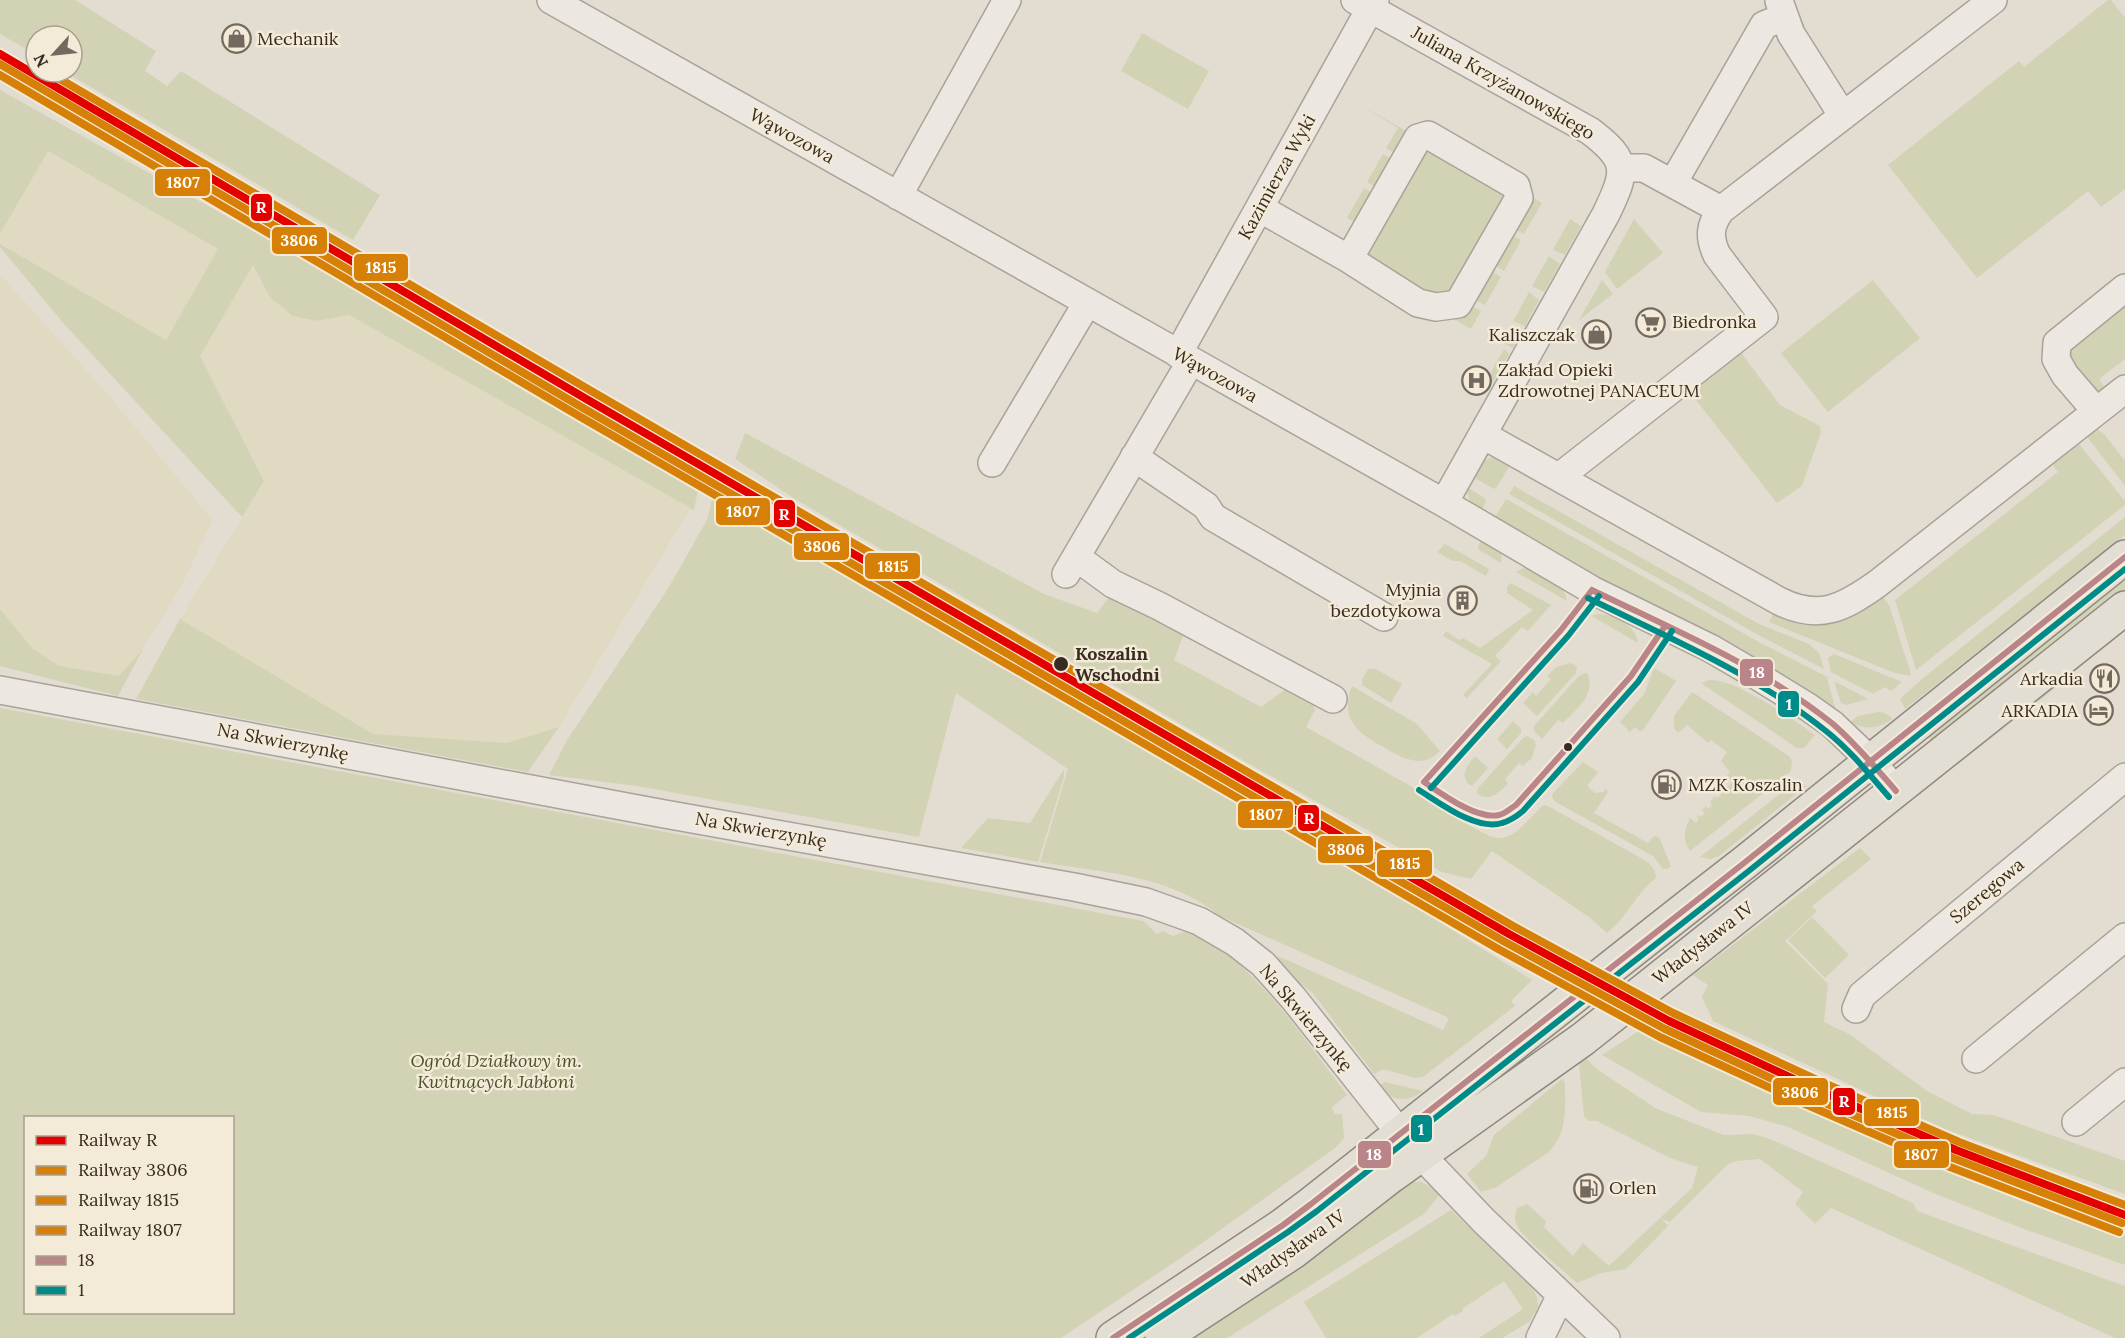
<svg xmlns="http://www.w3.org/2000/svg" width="2125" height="1338" viewBox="0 0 2125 1338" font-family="Lora,serif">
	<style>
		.farmland { fill: #e1dac3 }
		.green { fill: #d2d2b4; fill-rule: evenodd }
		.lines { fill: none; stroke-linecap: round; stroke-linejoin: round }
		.minor-casing { stroke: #a9a299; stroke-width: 30 }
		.major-casing { stroke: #8e8880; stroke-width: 36 }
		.minor { stroke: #ece8e1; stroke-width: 27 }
		.major { stroke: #e3ded3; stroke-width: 33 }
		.bus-1-casing { stroke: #f3ead8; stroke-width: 10 }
		.bus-2-casing { stroke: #f3ead8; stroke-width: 10 }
		.bus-1 { stroke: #b98589; stroke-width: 6 }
		.bus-2 { stroke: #008b8b; stroke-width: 6 }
		.rail-1-casing { stroke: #f3ead8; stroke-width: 12 }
		.rail-2-casing { stroke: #f3ead8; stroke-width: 12 }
		.rail-3-casing { stroke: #f3ead8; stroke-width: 12 }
		.rail-4-casing { stroke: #f3ead8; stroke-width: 12 }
		.rail-1 { stroke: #e50000; stroke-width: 8 }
		.rail-2 { stroke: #d78007; stroke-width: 8 }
		.rail-3 { stroke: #d78007; stroke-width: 8 }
		.rail-4 { stroke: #d78007; stroke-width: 8 }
		.stop-dot { fill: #382b21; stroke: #f3ead8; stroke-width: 2 }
		.labels { text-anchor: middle; stroke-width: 5; stroke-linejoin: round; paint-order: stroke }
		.poi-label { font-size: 18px; fill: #382b21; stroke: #f3ead8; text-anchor: start }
		.street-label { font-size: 18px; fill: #382b21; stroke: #f3ead8 }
		.stop-label { font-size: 18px; font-weight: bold; fill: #382b21; stroke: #f3ead8; text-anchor: start }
		.park-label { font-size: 18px; font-style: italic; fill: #495229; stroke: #f3ead8 }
		.line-badge { stroke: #f3ead8; stroke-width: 2 }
		.badge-label { font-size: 16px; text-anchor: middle; font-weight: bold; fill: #fff }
	</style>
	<rect width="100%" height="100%" fill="#e3ddd1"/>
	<path class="farmland" d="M47,151L218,249L166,340L0,244V234Z
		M253,264L270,297L317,321L349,315L694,510L689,511L559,727L507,743L373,734L180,619L264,481L200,356Z
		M0,274L108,394L213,520L181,587L143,649L119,676L59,666L32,648L0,609Z"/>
	<path class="green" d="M0,0H75L156,51L145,71L167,86L181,71L380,195L353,240L65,72H72V36H36V55L0,34Z
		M2108,0H2111L2125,18V189L2101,207L2088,191L1977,278L1888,165L2019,61L2024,67Z
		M1142,33L1209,71L1188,109L1121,71Z
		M0,90L700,480L694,510L349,315L317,321L293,316L270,297L253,265L200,356L264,481L242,517L65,325L0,247V244L166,340L218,249L48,151L0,234Z
		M1357,103L1408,132L1396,154L1386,148L1398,128Z
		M1420,144L1510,191L1453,300L1426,301L1355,258Z
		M1383,154L1396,161L1380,190L1367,182Z
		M1364,188L1377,196L1360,225L1347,218Z
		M1529,195L1542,203L1524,234L1511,227Z
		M1570,219L1581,226L1565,255L1553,250Z
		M1634,219L1663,253L1617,289L1605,272Z
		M1508,233L1521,240L1504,271L1491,263Z
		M1549,256L1560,264L1544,292L1532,286Z
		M1488,269L1501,277L1485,305L1472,298Z
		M1602,280L1613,294L1579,320Z
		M1873,280L1920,338L1828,412L1781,353Z
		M1529,292L1539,300L1525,326L1513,321Z
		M2125,297V359L2099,379L2107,391C2086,399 2075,367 2065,353Z
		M1468,304L1481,311L1471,329L1443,313Z
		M1509,327L1520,334L1513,348L1501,342Z
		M1737,347L1780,405L1820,426L1821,432L1802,486L1777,503L1688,390Z
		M1504,349L1509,354L1489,389L1483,386Z
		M2097,429L2104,434L2125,461V486L2084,433Z
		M745,433L1044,594L1097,613L1112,593L1184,634L1174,660L1261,707L1290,686L1311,697L1315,710L1306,727L1455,811L1453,816C1503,844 1501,850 1542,806L1546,805L1648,862L1655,871L1656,878C1636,893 1627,918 1607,933L1589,917L1492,851L1471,879L1442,872L1253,766L795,499L735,459Z
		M2079,444L2125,501V505L1916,670L1895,600L2058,472L2053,465Z
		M1496,456L1512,462L1497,487L1494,489L1469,475L1482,461Z
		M1514,486L1759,624L1809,644L1819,653L1824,669L1762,637L1509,494Z
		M715,487L1064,692L1253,813L1390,891L1532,980L1511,1001L1515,1006L1423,1077L1415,1078L1383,1069L1374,1074L1312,992L1292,978L1275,960L1278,956L1443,1030L1449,1018L1220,916C1171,875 1101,872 1040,862L1068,769L956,693L919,837L637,786L549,775L567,740L669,587L707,520Z
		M1467,487L1485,498L1486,502L1480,512C1471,504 1468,499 1467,487Z
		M1506,499L1759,642L1827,677L1836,711L1494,519Z
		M2125,517V535L1905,709L1900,699L1922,679Z
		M1483,537C1494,544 1504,548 1501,563L1479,550L1478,546Z
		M1445,544L1489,569L1486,576L1460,561H1453L1437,552Z
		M1527,566L1563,587L1567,601L1516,572Z
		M2125,572V595L1935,746L1924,732Z
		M1511,583L1551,605L1528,631L1522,627L1495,656L1501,661L1467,698L1463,695L1492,664L1443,636L1446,631L1459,640L1463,638L1480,648L1533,610L1507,593V587Z
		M1880,593L1889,605L1911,674L1909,676L1892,672L1769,622L1776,609Z
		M0,609L32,648L59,666L119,676L143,649L118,696L0,666Z
		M1598,614C1614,614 1636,625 1638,643L1592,616Z
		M180,619L373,734L507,743L559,727L528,772L136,699Z
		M1834,654L1902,682L1891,691L1885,687L1873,694L1831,672L1828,658Z
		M1571,663L1577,666L1576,673L1537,716L1523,703L1533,692L1536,696L1551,679L1547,676L1556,667Z
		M1654,668L1676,681L1643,730L1639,731L1635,727L1630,732L1620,722L1644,694Z
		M1368,669H1376L1402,684L1391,703L1362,685V680Z
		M1587,673C1597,695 1576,709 1563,723L1558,720L1542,739L1534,731V726L1578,677L1582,674Z
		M2068,678L1957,765L1952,766L2026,698Z
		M1710,680C1736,679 1793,719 1815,735L1804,748H1797L1701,683Z
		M1834,681L1868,699L1846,705L1841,703Z
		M1352,686L1417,724L1440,751C1422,769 1404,759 1385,748C1358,733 1339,720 1352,686Z
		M1692,692L1789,756L1792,761L1791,771L1690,851C1682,839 1684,831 1690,818L1696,823L1699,819L1697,817L1699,815L1701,817L1705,813L1702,810L1706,806L1708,809L1712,805L1710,802L1715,796L1717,798L1721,795L1718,792L1725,785L1728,787L1733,781L1727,775L1730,772L1721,761L1727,752L1711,740L1708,743L1687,725L1678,733L1674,728V716Z
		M0,708L1143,921L1157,934L1163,931L1173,936L1186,931C1197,936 1210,940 1219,947C1271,988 1308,1043 1347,1095L1332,1107L1334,1114H1342L1344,1138L1335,1148L1188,1253L1061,1338H0ZM26,1118H232V1312H26Z
		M1878,712L1885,713L1893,719C1878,728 1866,731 1850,722L1858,716Z
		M1513,721L1521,729V733L1507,749L1497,739Z
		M1527,736L1534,740L1536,745L1532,758L1523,766L1519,763L1505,779L1508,783C1501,792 1491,800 1480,796L1477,792L1479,787L1523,738Z
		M1475,756L1488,768L1472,786L1467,783L1464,775L1467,766Z
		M1583,762L1598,772L1587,786L1595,793L1604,792L1605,788L1608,792L1594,813L1648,843L1654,836L1659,837L1671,866L1667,869H1663L1653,856L1554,801L1552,796L1553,793Z
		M1064,769V777L1038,862L961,848L988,818L1030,823Z
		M1795,782H1801L1806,786L1719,856L1711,859L1700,857Z
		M1814,819L1819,826L1462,1108L1457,1102Z
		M1860,848L1871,859L1812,906L1817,911L1785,941L1828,984L1824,1022L1849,1034L1927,1091L1972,1114L1994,1115L2125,1161V1194L1945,1129L1713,1021L1702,997L1708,985L1693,975Z
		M1812,917L1849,955L1825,978L1788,940Z
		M1645,1027L1963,1174L2125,1233V1265L2024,1229L1931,1192L1788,1127L1750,1116L1701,1112L1602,1055Z
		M1586,1058L1598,1070L1657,1109L1724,1135L1753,1134L1770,1139L1913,1203L1917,1211L2125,1286V1338H2115L1831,1208L1815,1224L1795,1204L1803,1192L1760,1159L1736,1161L1727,1165L1670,1222L1662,1219L1668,1226L1626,1269L1601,1273L1577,1283C1563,1270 1525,1240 1517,1226C1514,1219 1515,1214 1517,1208L1527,1204L1546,1221L1544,1227L1573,1256L1583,1243L1609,1266L1692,1188L1698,1167L1670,1158L1597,1121H1589L1584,1116L1579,1064Z
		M1562,1079L1565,1082C1565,1108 1568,1132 1549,1152L1495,1188L1481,1192L1467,1174L1486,1156L1494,1135Z
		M1385,1082L1423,1091C1405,1104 1393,1100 1376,1088Z
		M1411,1182H1421L1442,1192L1424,1214L1227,1338H1179Z
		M1451,1210L1532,1288L1537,1297L1538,1307L1529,1322L1502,1338H1479L1523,1309L1504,1281L1462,1309L1463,1311L1455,1316L1453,1314L1417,1338H1326L1304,1302Z"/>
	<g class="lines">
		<defs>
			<path id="minor" d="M551,0L1444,503L1592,590L1710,648L1746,669L1808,707L1832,724L1871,761L1896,791
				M1355,0L1590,131C1630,161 1626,172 1606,214L1444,503
				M1779,1L1791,34L1843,116
				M1622,168H1644L1721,210
				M1673,183L1764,25L1784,17
				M898,196L1007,0
				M1261,209L1349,259L1418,303L1436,307L1458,304L1519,198L1516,186L1428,135L1418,138L1349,259
				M1178,354L1375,0
				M2096,411L2065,375L2056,359L2057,343L2125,288
				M1483,435L1779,601C1819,621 1843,608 1877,584L2125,389
				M1134,457L1206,506L1213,517L1384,617
				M992,463L1087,303
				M1559,477L1764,317L1717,255C1709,238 1709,226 1721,210L1993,0
				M1076,557L1113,584L1159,606L1333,699
				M1066,574L1191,361
				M0,690L659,813L1074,887L1146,902L1199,921L1235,942L1263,964L1294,999L1400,1133L1484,1221L1606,1338
				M1856,1009L1862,995L2125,777
				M1976,1059L2125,937
				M2076,1122L2125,1082
				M1540,1338L1561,1295"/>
			<path id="major" d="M1113,1338L1283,1225L1311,1204L1690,905L1744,863L2125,557
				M1162,1338L1293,1252L1391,1176L1583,1039L2125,608"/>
		</defs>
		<use href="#minor" class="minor-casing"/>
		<use href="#major" class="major-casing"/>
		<use href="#minor" class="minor"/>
		<use href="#major" class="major"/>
		<defs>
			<path id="bus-1" d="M1592,590C1674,630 1761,666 1833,724C1856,744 1876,768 1896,791
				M1424,782C1442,794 1477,820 1499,815C1505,814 1511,808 1516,805L1631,676L1665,626
				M1424,782L1561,630L1592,590
				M1113,1338L1283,1225L1311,1204L1744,863L2125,557"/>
			<path id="bus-2" d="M1588,598C1669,638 1755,674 1826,731C1850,750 1869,774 1889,797
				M1431,788L1568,636L1599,596
				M1419,790C1440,803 1476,831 1502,823C1510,821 1517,816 1523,811L1638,682L1672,631
				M1129,1338L1288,1232L1317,1211L1750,870L2125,569"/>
		</defs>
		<use href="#bus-1" class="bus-1-casing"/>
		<use href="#bus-2" class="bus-2-casing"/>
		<use href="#bus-1" class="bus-1"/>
		<use href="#bus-2" class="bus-2"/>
		<defs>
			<path id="rail-1" d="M0,54L588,400L1509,934L1669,1021L1813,1088L1956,1150L2125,1215"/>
			<path id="rail-2" d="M0,64L583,408L1505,942L1665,1029L1809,1096L1953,1158L2122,1223"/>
			<path id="rail-3" d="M48,72L593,392L1513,926L1673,1013L1817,1080L1959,1142L2125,1205"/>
			<path id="rail-4" d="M0,75L579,416L1500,950L1660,1037L1805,1104L1950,1167L2119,1232"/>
		</defs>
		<use href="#rail-1" class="rail-1-casing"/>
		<use href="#rail-2" class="rail-2-casing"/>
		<use href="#rail-3" class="rail-3-casing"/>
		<use href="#rail-4" class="rail-4-casing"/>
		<use href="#rail-1" class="rail-1"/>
		<use href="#rail-2" class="rail-2"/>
		<use href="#rail-3" class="rail-3"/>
		<use href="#rail-4" class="rail-4"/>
	</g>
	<defs>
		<symbol id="shop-ring" viewBox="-11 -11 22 22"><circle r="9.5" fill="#f3ead8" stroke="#74695f" stroke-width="1.5"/><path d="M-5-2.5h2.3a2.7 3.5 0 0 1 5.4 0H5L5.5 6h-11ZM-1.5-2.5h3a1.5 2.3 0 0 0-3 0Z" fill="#74695f"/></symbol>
		<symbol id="supermarket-ring" viewBox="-11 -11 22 22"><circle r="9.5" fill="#f3ead8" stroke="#74695f" stroke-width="1.5"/><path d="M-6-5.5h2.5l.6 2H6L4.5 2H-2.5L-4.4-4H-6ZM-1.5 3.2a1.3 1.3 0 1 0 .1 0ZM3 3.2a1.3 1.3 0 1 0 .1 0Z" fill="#74695f"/></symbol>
		<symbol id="hospital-ring" viewBox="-11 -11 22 22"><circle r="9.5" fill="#f3ead8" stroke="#74695f" stroke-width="1.5"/><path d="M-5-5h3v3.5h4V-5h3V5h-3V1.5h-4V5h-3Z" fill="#74695f"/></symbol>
		<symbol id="building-ring" viewBox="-11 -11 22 22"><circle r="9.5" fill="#f3ead8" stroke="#74695f" stroke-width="1.5"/><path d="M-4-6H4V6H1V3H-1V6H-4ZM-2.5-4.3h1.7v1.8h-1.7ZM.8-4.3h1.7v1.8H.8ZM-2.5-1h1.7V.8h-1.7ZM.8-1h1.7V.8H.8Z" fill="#74695f"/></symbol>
		<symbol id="restaurant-ring" viewBox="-11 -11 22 22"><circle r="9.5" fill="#f3ead8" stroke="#74695f" stroke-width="1.5"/><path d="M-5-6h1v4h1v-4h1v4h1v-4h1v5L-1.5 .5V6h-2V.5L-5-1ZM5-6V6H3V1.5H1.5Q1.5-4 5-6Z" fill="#74695f"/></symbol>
		<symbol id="hotel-ring" viewBox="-11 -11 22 22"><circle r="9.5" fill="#f3ead8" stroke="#74695f" stroke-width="1.5"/><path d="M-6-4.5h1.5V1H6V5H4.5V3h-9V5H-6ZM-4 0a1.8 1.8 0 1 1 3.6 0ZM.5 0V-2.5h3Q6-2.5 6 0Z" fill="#74695f"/></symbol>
		<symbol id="fuel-ring" viewBox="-11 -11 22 22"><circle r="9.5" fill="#f3ead8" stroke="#74695f" stroke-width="1.5"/><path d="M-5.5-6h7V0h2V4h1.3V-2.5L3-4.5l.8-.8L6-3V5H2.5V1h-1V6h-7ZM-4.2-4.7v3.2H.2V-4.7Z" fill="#74695f"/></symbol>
	</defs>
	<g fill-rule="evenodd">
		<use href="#shop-ring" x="220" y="22" width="33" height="33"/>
		<use href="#supermarket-ring" x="1634" y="306" width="33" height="33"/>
		<use href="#shop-ring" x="1580" y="318" width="33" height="33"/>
		<use href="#hospital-ring" x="1460" y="364" width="33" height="33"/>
		<use href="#building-ring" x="1446" y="584" width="33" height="33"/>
		<use href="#restaurant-ring" x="2088" y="662" width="33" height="33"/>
		<use href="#hotel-ring" x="2082" y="694" width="33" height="33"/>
		<use href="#fuel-ring" x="1650" y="768" width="33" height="33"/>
		<use href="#fuel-ring" x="1572" y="1172" width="33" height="33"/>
	</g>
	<g class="stop-dot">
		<circle cx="1061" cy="664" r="8"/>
		<circle cx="1568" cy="747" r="5"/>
	</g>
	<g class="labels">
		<g class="poi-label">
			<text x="257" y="45">Mechanik</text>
			<text x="1672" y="328">Biedronka</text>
			<text x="1575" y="341" text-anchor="end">Kaliszczak</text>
			<text x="1498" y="376">Zakład Opieki<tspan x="1498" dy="21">Zdrowotnej PANACEUM</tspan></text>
			<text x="1441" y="596" text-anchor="end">Myjnia<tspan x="1441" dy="21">bezdotykowa</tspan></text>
			<text x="2083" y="685" text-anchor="end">Arkadia</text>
			<text x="2078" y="717" text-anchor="end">ARKADIA</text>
			<text x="1688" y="791">MZK Koszalin</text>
			<text x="1609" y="1194">Orlen</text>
		</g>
		<g class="street-label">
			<text transform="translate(1503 83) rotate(30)" y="6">Juliana Krzyżanowskiego</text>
			<text transform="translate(792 136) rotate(29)" y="6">Wąwozowa</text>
			<text transform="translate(1277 177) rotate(-61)" y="6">Kazimierza Wyki</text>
			<text transform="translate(1215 375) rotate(29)" y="6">Wąwozowa</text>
			<text transform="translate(283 742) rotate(11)" y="6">Na Skwierzynkę</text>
			<text transform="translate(761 830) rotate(10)" y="6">Na Skwierzynkę</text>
			<text transform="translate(1987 891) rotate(-40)" y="6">Szeregowa</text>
			<text transform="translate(1703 943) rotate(-38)" y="6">Władysława IV</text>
			<text transform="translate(1306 1018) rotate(50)" y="6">Na Skwierzynkę</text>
			<text transform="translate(1293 1249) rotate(-35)" y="6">Władysława IV</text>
		</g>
		<g class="stop-label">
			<text x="1075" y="660">Koszalin<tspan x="1075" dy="21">Wschodni</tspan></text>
		</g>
		<g class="park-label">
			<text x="496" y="1067">Ogród Działkowy im.<tspan x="496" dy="21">Kwitnących Jabłoni</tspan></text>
		</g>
	</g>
	<g class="line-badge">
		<rect x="154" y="168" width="57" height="29" rx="6" fill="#d78007"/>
		<rect x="250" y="193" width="23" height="29" rx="6" fill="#e50000"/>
		<rect x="271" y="226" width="57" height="29" rx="6" fill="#d78007"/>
		<rect x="353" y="253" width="56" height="29" rx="6" fill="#d78007"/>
		<rect x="715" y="497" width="56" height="29" rx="6" fill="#d78007"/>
		<rect x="773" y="499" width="23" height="29" rx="6" fill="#e50000"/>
		<rect x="793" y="532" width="57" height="29" rx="6" fill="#d78007"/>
		<rect x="864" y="552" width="57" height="28" rx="6" fill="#d78007"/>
		<rect x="1739" y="658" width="35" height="29" rx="6" fill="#b98589"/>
		<rect x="1777" y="690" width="23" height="28" rx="6" fill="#008b8b"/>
		<rect x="1237" y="800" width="57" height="29" rx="6" fill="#d78007"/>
		<rect x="1297" y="804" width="23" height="28" rx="6" fill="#e50000"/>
		<rect x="1317" y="835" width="57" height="29" rx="6" fill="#d78007"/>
		<rect x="1376" y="849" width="57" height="29" rx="6" fill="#d78007"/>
		<rect x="1772" y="1077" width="57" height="29" rx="6" fill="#d78007"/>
		<rect x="1832" y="1087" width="24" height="29" rx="6" fill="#e50000"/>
		<rect x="1863" y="1098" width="57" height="29" rx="6" fill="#d78007"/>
		<rect x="1410" y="1114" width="23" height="29" rx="6" fill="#008b8b"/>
		<rect x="1357" y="1140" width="35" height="29" rx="6" fill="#b98589"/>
		<rect x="1893" y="1140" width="57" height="29" rx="6" fill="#d78007"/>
	</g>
	<g class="badge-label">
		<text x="183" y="188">1807</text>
		<text x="261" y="213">R</text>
		<text x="299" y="246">3806</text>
		<text x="381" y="273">1815</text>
		<text x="743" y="517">1807</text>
		<text x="784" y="520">R</text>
		<text x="822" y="552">3806</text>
		<text x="893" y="572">1815</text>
		<text x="1757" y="678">18</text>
		<text x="1789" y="710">1</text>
		<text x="1266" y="820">1807</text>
		<text x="1309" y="824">R</text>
		<text x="1346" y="855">3806</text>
		<text x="1405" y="869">1815</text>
		<text x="1800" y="1098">3806</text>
		<text x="1844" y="1107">R</text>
		<text x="1892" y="1118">1815</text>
		<text x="1421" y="1135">1</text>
		<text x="1374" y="1160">18</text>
		<text x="1921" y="1160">1807</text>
	</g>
	<rect x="24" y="1116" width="210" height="198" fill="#f3ead8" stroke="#a89e8f" stroke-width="1.5"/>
	<rect x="36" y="1136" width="30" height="9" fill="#e50000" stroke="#a89e8f" stroke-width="1.5"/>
	<text x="78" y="1146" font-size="18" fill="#382b21">Railway R</text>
	<rect x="36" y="1166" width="30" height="9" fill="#d78007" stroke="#a89e8f" stroke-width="1.5"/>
	<text x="78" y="1176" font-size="18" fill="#382b21">Railway 3806</text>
	<rect x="36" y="1196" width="30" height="9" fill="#d78007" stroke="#a89e8f" stroke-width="1.5"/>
	<text x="78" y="1206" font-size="18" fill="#382b21">Railway 1815</text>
	<rect x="36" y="1226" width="30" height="9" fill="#d78007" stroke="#a89e8f" stroke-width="1.5"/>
	<text x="78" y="1236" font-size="18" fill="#382b21">Railway 1807</text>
	<rect x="36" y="1256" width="30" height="9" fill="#b98589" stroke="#a89e8f" stroke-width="1.5"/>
	<text x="78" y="1266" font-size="18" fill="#382b21">18</text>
	<rect x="36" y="1286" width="30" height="9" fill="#008b8b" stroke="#a89e8f" stroke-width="1.5"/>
	<text x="78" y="1296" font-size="18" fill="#382b21">1</text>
	<g transform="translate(54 54) rotate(243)"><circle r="28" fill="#f3ead8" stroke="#a89e8f" stroke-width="1.5"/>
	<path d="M0-4.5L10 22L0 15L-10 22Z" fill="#74695f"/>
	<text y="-9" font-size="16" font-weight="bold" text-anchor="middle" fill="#382b21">N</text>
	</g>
</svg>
